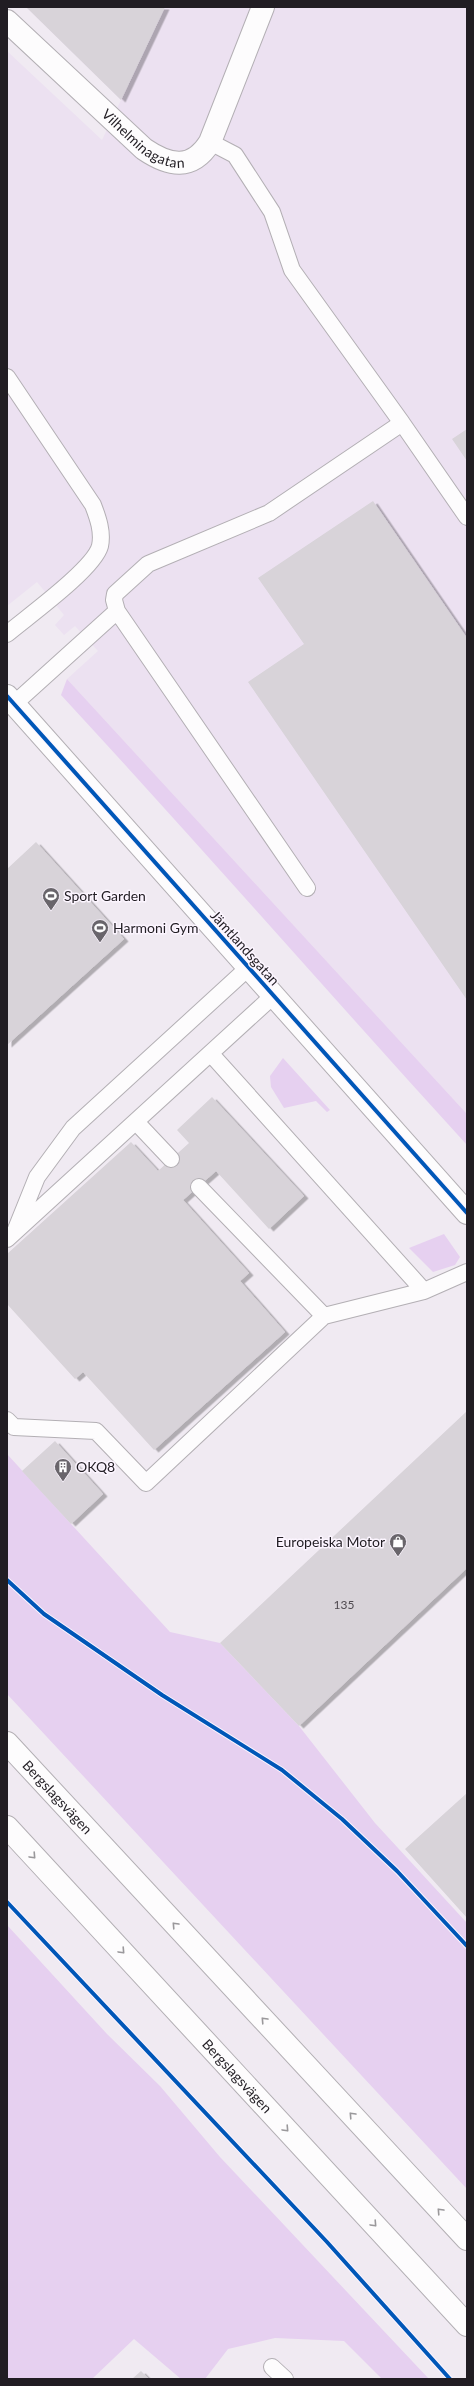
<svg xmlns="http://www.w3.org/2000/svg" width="474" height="2386" viewBox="0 0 474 2386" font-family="Lato,sans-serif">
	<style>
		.built { fill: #ece1f1 }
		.green { fill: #e6d0f0 }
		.building { fill: #d8d3d9; filter: url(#shadow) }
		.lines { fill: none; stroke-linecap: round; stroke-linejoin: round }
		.service-casing { stroke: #b3afb4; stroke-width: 18 }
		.minor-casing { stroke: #b3afb4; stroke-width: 24 }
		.secondary-casing { stroke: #b3afb4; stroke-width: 24 }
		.service { stroke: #fdfcfd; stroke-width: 16 }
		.minor { stroke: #fdfcfd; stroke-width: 22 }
		.secondary { stroke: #fdfcfd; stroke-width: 22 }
		.cycleway-casing { stroke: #fcf5ff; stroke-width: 6 }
		.cycleway { stroke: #0057b8; stroke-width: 4 }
		.oneway { stroke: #9a989b }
		.labels { text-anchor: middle; stroke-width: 3; stroke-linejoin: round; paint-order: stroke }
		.number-label { font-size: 12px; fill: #4f4a50 }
		.street-label { font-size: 14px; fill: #211d23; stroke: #fcf5ff }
		.poi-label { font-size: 14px; fill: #211d23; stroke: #fcf5ff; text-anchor: start }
	</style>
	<defs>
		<filter id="shadow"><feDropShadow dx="4.5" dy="2.5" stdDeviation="0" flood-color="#0004"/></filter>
	</defs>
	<rect width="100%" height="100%" fill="#f0eaf2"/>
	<path class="built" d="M26,7H467V1114L67,679L98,651L75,626L64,635L55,625L64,615L37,582L7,606V51L102,140L121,100Z"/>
	<path class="green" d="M67,679L467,1114V1145C331,996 198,843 61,695Z
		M283,1058L330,1110L327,1112L316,1101L284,1108L271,1087L270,1076Z
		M444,1234L460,1257L455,1265L433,1272L409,1248Z
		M7,1454L170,1632L220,1643L299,1726L375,1823L467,1923V2189L7,1694Z
		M7,1925L107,2034L160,2086L220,2157L429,2379H382L344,2341L275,2338L228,2349L205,2379H181L134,2339L92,2379H7Z"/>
	<path class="building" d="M26,7H165L121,100Z
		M467,429V461L452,439Z
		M373,501L467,638V1000L248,682L304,644L258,578Z
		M36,842L124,939L7,1045V869Z
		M212,1097L304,1196L269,1229L216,1171L183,1200L249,1273L240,1281L285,1332L154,1450L83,1372L75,1379L7,1304V1254L131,1142L158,1171L189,1143L177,1130Z
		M467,1411V1568L299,1726L220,1643Z
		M55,1441L103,1494L71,1524L22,1471Z
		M467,1793V1918L405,1849Z
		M141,2371L149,2379H132Z"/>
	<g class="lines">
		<defs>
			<path id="service" d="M210,142L235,155L272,212L292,270L402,423
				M7,377L93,505C98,518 103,532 100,546C94,569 27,617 7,634
				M14,704L117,611
				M307,888L117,611L114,600L115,594L148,564L269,513L402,423L467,517
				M211,1054L424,1291L467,1272
				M137,1123L171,1159
				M199,1187L324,1316
				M16,1229L37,1177L73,1128L248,968
				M7,1239L273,996
				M7,1420L14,1427L96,1431L146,1483L324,1316L424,1291
				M272,2367L285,2379"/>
			<g id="minor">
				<path id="s1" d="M7,21L144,149C169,166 192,171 210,142L263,7"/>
				<path d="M7,696L467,1213"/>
			</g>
			<g id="secondary">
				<path id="s2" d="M7,1743L467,2239"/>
				<path id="s3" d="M7,1827L467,2325"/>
			</g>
		</defs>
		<use href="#service" class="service-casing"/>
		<use href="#minor" class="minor-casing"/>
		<use href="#secondary" class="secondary-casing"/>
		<use href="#service" class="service"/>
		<use href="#minor" class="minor"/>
		<use href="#secondary" class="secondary"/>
		<defs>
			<path id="cycleway" d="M7,696L467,1213
				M7,1580L44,1614L162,1695L282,1770L342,1819L397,1871L467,1946
				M7,1902L327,2242L450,2379"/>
		</defs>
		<use href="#cycleway" class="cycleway-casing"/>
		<use href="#cycleway" class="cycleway"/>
	</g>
	<defs><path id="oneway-chevron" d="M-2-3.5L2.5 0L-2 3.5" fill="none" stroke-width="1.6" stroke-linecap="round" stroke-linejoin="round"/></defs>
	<g class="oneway">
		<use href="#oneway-chevron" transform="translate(33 1856) rotate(47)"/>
		<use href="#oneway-chevron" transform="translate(175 1925) rotate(-133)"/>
		<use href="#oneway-chevron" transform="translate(122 1951) rotate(47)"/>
		<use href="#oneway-chevron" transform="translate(264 2020) rotate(-133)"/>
		<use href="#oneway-chevron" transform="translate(352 2115) rotate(-133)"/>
		<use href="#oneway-chevron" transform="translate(286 2129) rotate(47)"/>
		<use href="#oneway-chevron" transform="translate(440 2211) rotate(-133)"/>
		<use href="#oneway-chevron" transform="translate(374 2224) rotate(47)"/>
	</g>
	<defs>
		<symbol id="stadium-pin" viewBox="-11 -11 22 30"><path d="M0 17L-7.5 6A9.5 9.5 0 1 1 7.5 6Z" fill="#69656b" stroke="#fcf5ff"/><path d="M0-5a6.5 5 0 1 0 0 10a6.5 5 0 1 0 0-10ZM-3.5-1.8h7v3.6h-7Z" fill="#fff"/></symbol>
		<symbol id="building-pin" viewBox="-11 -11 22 30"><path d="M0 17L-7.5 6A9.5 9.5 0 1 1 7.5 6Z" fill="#69656b" stroke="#fcf5ff"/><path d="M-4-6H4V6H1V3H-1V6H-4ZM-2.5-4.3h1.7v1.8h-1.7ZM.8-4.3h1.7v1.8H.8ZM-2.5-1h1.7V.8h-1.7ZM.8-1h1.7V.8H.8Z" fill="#fff"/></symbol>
		<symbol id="shop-pin" viewBox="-11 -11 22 30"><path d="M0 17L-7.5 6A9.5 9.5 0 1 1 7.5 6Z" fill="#69656b" stroke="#fcf5ff"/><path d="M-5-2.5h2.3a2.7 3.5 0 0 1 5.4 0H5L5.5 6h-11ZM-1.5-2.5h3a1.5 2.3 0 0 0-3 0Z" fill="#fff"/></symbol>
	</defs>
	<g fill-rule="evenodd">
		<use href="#stadium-pin" x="41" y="886" width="20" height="27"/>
		<use href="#stadium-pin" x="90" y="918" width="20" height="27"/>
		<use href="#building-pin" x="53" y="1457" width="20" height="27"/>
		<use href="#shop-pin" x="388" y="1532" width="20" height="27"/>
	</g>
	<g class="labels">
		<g class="number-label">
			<text x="344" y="1609">135</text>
		</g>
		<g class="street-label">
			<text dy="5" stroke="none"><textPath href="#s1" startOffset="182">Vilhelminagatan</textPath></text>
			<text transform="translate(245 948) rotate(48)" y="5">Jämtlandsgatan</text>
			<text dy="5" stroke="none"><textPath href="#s2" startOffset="74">Bergslagsvägen</textPath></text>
			<text dy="5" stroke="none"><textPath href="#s3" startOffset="339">Bergslagsvägen</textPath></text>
		</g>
		<g class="poi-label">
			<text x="64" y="901">Sport Garden</text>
			<text x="113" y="933">Harmoni Gym</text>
			<text x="76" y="1472">OKQ8</text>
			<text x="385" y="1547" text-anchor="end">Europeiska Motor</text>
		</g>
	</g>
	<rect width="474" height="2386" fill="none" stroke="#211d23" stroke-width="16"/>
</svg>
